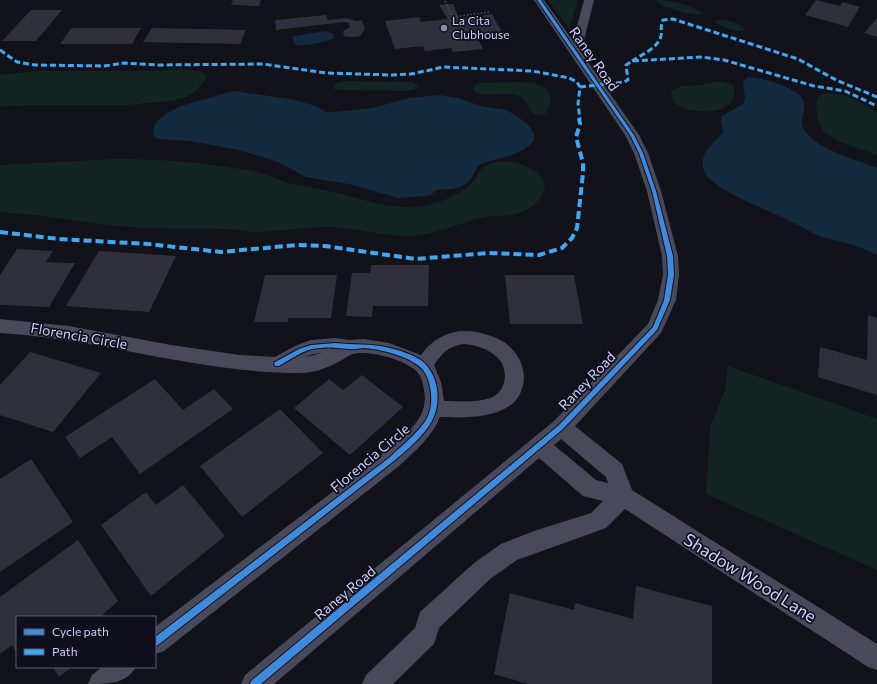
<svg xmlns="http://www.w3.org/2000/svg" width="877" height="684" viewBox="0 0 877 684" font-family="Commissioner,sans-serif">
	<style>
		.green { fill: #122523 }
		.water { fill: #142a3f }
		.building { fill: #30303d }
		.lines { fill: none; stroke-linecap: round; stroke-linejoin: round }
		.path { stroke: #495760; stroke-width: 1.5; stroke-dasharray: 1.5 2; stroke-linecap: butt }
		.street { fill: #48495a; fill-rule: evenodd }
		.quiet-far1 { stroke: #3fa9f5; stroke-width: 3; stroke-dasharray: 6 3; stroke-linecap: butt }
		.quiet { stroke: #3fa9f5; stroke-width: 4; stroke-dasharray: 8 4; stroke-linecap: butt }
		.cycleway-casing { stroke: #0f0f1e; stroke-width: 2 }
		.cycleway { fill: #408adc; fill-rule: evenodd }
		.poi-dot { fill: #8e8eac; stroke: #0f0f1e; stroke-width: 1.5 }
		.labels { text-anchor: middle; stroke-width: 3.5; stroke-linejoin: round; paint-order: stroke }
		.far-poi-label { font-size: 12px; fill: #d1d1fa; stroke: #0f0f1e; text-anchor: start }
		.street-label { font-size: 14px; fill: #d1d1fa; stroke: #0f0f1e }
		.near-street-label { font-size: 17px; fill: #d1d1fa; stroke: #0f0f1e }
	</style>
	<rect width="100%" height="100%" fill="#12121a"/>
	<path class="green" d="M548,0H578L569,29Z
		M656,0C668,0 695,5 702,14C694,17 659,7 656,0Z
		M718,20C727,19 739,23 745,29C738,35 724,27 716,23V21Z
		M184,69L201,71L206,75V79L195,92L186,97L171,101L127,105H31L0,107V75L37,71H149Z
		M344,81L411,82L416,84L418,86L416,89L408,91L335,90L334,86L336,83Z
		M719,81L732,84C734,87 734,89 734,92C737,120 663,116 672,91L681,86L700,85Z
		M522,82L533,83L547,89C552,96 551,105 546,113C530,123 530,101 521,97C510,91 493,96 480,94L475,92L473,88L475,85L481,83Z
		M828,93C847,93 861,103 877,112V155L838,141L822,130L817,117L816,103L818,96Z
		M114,159C152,159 189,161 227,167C237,169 248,169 257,172C269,175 280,181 292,184C308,187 325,190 342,194C368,201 391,209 418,207C436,205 460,195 473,182C477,178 478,172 482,169C496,157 516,161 530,168C559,183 539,208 516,214C506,217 495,215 485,217C460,222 437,235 410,236C383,236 356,228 329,227C303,227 277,232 251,232C243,231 234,229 226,229C198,228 171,229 143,228C95,225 49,215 0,212V165Z
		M728,366L877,419V570L706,494L710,427L725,390Z"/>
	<path class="water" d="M325,31L332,33L334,38C327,42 301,47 294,45L293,37L295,36Z
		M748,77C761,77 803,89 804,103C806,116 796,121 808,135C823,151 857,160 877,168V255C867,250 857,246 846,243C836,240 826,239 817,235C808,231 801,226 792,222C774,212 711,190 704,171C698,154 713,144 723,133L721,119L722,116L743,104L745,98L743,81Z
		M234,91L290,99L316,106L326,112H334L373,108L409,98L440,95L458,98L481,106L507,110L521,119L530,127L534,134V141C519,157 500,157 481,164C476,167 475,172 472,177C464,190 450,189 436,190L431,195L427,196L398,198L349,184L306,177L278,162L239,150L190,141L158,139L154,137C146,112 198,101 213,97C220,95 227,92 234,91Z"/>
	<path class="building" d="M233,0H261L259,6L231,5Z
		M816,0L840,6L843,2L860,7L848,27L805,15Z
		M453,4L459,18L492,14L503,34L477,37L483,49L453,52L451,48L425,51L423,46L395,49L385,21L419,17L421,22L448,19L439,5Z
		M31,10H62L36,41H2Z
		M326,15L328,20L346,18L357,21L362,20L365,29L360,36L352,37L344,36L343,31L350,27L349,23L344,22L276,30L275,20Z
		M877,18V37L864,33Z
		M71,28H141L132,44H60Z
		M152,28L246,30L240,44L143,42Z
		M17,249L53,251L46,262L75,263L49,307L0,305V275Z
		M99,251L176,256L149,312L66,306Z
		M371,265H429L428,306H373L372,317L346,316L352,273H370Z
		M265,275H337L331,318H288V322H254Z
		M505,275H574L583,324H510Z
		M868,315L877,318V395L818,377L820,347L867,360Z
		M30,352L101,373L53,432L0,415V385Z
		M362,375L403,407L350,455L294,408L329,379L343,390Z
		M155,379L183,410L214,389L233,409L140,474L112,437L80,458L65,437Z
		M280,409L323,453L242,517L200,466Z
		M31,459L73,522L0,572V479Z
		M183,485L225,536L151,596L101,525L146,492L156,505Z
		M78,540L118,601L100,617H17V654L12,645L0,654V597Z
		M636,586L712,606V684H528L494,674L510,593L574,610L575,603L633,619Z
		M53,667H72L59,677Z"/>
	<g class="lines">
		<path class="path" d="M445,1L453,18
			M453,17L489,12"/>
		<path class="street" d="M534,0H544L573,41L584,0H594L581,52L639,135L648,153L661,191L678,256L679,275L676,300L661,333L575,426L622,464L632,490L877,644V670L868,667L625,509L606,528L517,560L490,579L439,628L434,644L393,684H362L366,675L415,628L420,612L474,563L501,544L534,531L591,513L603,501L583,496L539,458L274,684H241L245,675L554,421L648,324L658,300L663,275L662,256L647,191L634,153L625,135ZM561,439L606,477L608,483L596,480L554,445Z
			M0,319L69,326L171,345L240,355L275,357L295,346L311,340L335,338L349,340L364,339L389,343L421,355C437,332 462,326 488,335C496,338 505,341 511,348C519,356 524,367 524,378C522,420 470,418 440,417C432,437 415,451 399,466L164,651L155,654V627L385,452C404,435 430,419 424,390C423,384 422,378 418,373C407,360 370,350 353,354C349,355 344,359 340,361C328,368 314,373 300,373C198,373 101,339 0,333ZM464,344C485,346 510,357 504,383C502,390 497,396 490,398C476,403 458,401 444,401L441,382L434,365C442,353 449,346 464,344ZM323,353L305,357L313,354Z
			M102,667H136C126,684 109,684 88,684L92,675Z"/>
		<path class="quiet-far1" d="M0,50L17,62L35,65L104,66L124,63L158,65L263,64L326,73L392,75L411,74L444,67L533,71L569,78L577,82L580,87L578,104L580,119
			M632,61C641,55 658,48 661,36C662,30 660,26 663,20L673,19L798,59L836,80L877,97
			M580,87L624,82L628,80L626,65L632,61L702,57L724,60L814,86L845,91L877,106"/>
		<path class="quiet" d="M0,232L59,239L148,244L221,252L297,245L325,246L416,259L488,253L539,255L562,248L572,238L577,228L583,173V163L576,137L580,124L579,118"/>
		<defs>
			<path id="cycleway" d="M537,0H541L634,135L643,153L656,191L673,256L674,275L670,300L657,330L563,429L261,684H250L251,681L559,425L653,327L664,300L668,275L667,256L652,191L639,153L630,135Z
				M335,343C353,345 371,343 390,348C399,350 413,355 421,360C439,374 442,402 432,421C424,436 407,450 394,461L158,645L155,646V637L390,457C402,445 417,434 426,420C432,410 432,398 430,387C429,382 427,375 423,370C412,357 381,349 364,348C359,348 354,350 349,349C345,349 341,348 336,348C329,347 319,348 312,349C301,352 289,360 279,366H275L274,364L275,362L299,349L311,345Z"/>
		</defs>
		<use href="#cycleway" class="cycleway-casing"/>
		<use href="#cycleway" class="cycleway"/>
	</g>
	<circle class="poi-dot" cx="444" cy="28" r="4"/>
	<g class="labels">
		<g class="far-poi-label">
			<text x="452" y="25">La Cita<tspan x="452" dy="14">Clubhouse</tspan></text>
		</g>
		<g class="street-label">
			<text transform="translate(594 59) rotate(55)" y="5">Raney Road</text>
			<text transform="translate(79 336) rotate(10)" y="5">Florencia Circle</text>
			<text transform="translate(587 381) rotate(-46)" y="5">Raney Road</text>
			<text transform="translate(370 458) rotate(-40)" y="5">Florencia Circle</text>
			<text transform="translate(345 593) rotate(-40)" y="5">Raney Road</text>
		</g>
		<g class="near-street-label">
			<text transform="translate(750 578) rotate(32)" y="6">Shadow Wood Lane</text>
		</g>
	</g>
	<rect x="16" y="616" width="140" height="52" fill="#0f0f1e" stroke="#5d5d76"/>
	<rect x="24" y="629" width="20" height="6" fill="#408adc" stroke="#5d5d76"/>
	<text x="52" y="636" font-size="12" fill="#d1d1fa">Cycle path</text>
	<rect x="24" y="649" width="20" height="6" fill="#3fa9f5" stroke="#5d5d76"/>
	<text x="52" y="656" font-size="12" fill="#d1d1fa">Path</text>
</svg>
